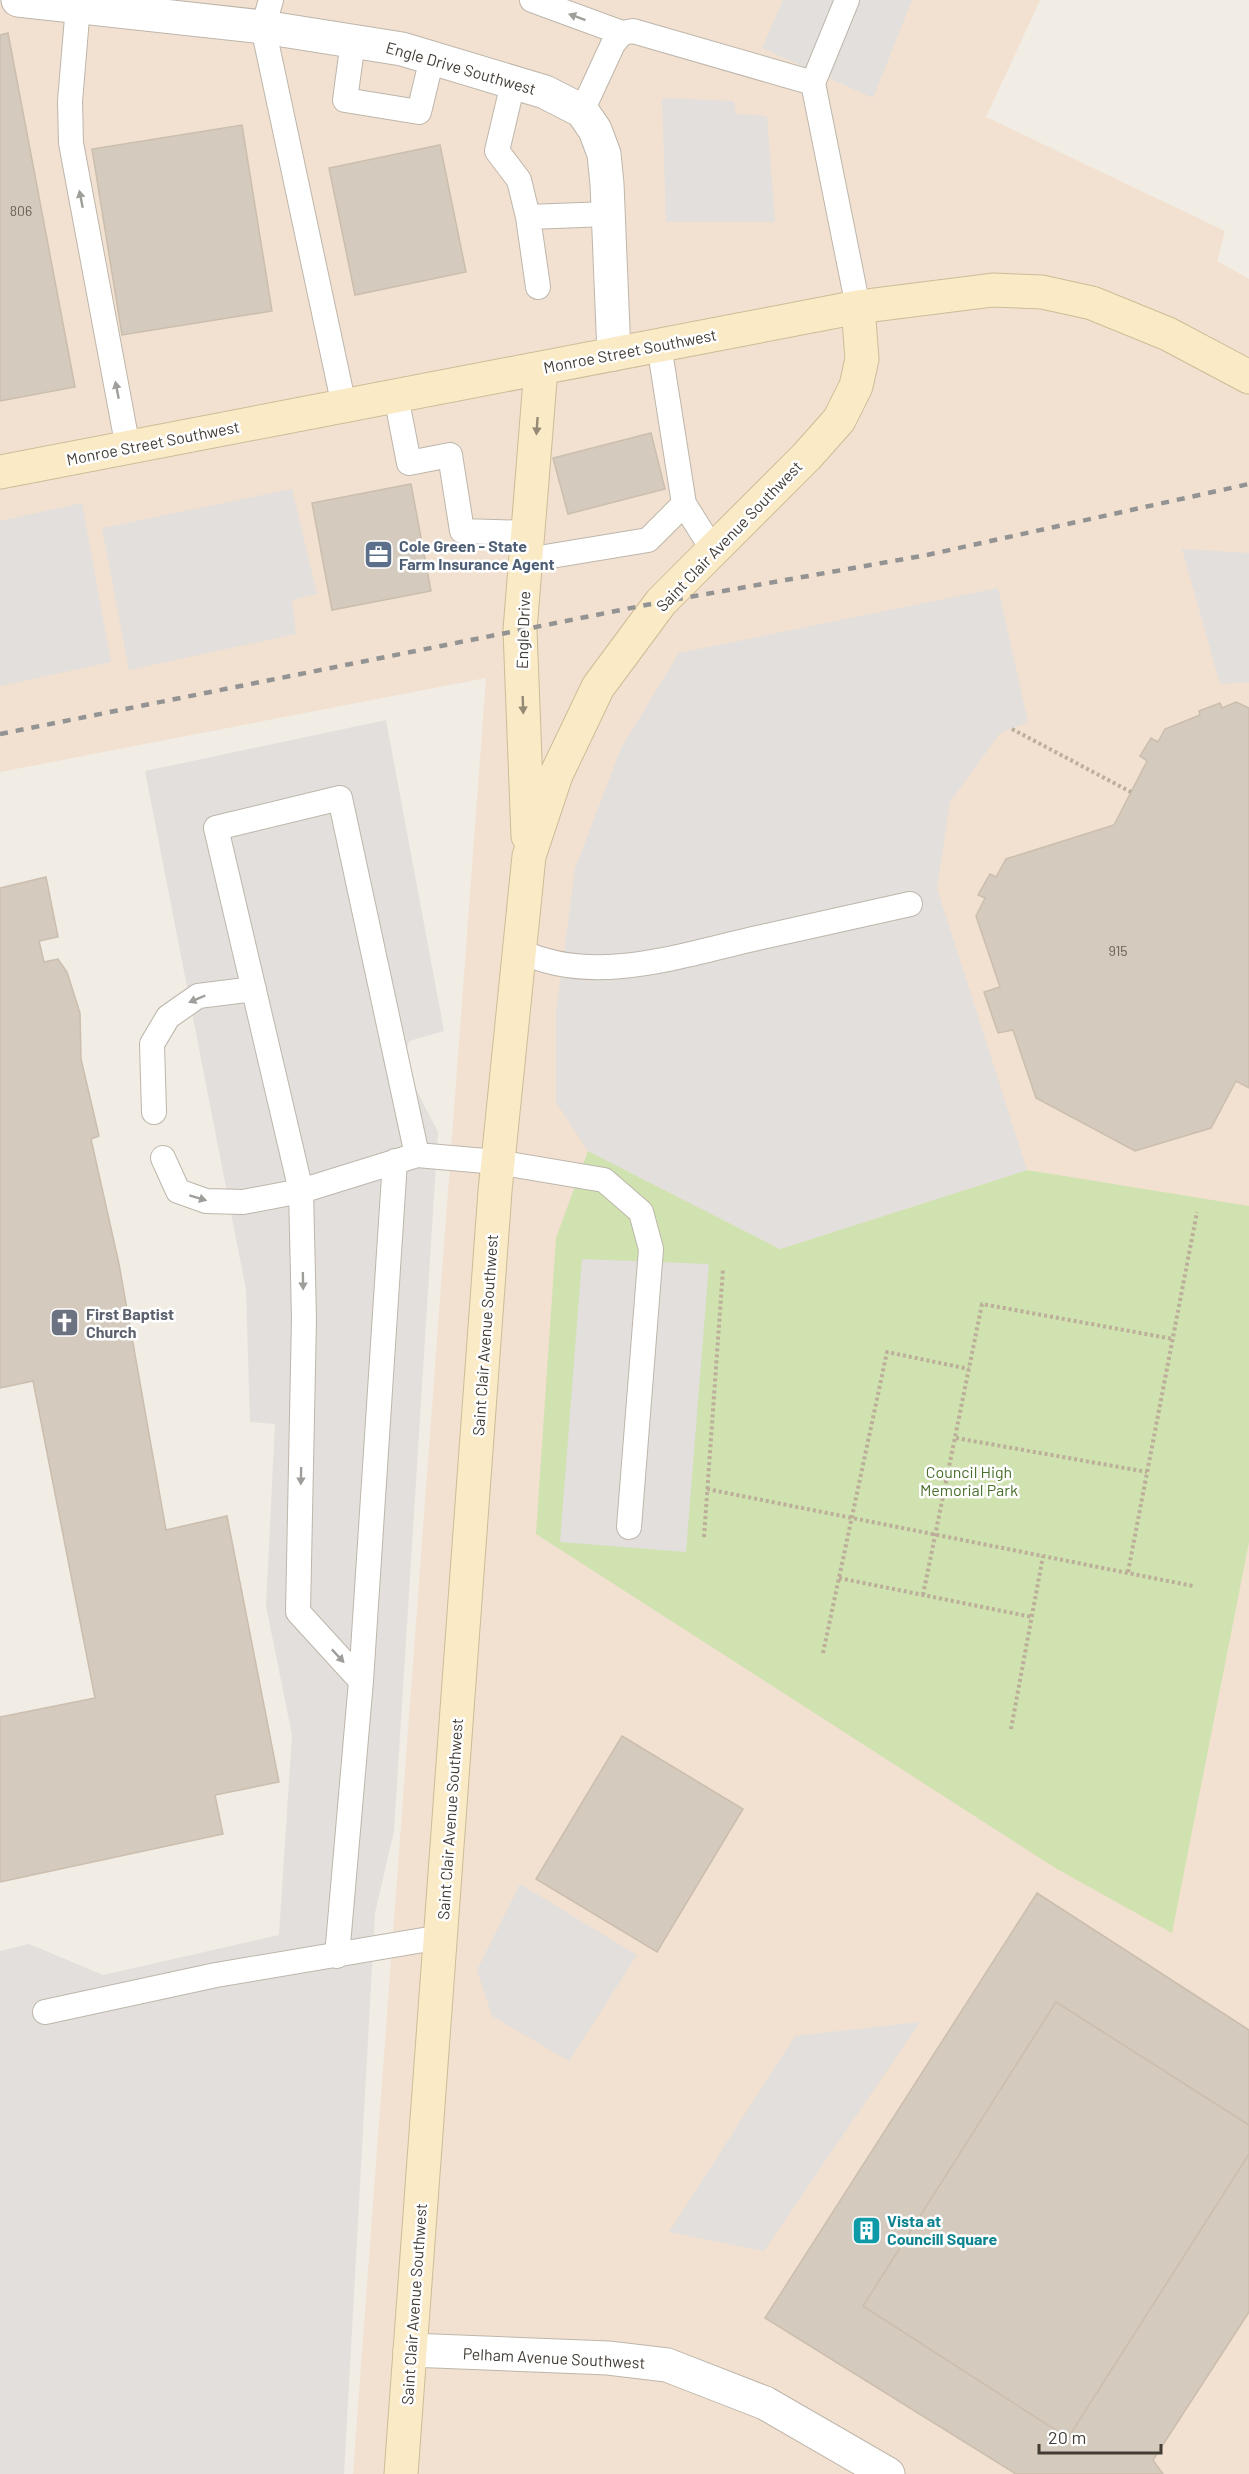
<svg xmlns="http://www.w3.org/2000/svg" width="1249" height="2474" viewBox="0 0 1249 2474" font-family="Barlow,sans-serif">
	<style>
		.commercial { fill: #f2e1d0 }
		.green { fill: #cfe2af }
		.parking { fill: #e2dfdc }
		.building { fill: #d4cabd; stroke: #cbbeae; stroke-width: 1.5 }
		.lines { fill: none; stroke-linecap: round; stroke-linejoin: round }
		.lane-casing { stroke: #beb6ab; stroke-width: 26 }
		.street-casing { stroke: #beb6ab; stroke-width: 35 }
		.secondary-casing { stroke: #cebc97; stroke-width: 35 }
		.path { stroke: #bcae9a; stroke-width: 4; stroke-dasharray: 3 3; stroke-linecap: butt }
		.lane { stroke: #fff; stroke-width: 24 }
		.street { stroke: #fff; stroke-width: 33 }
		.secondary { stroke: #faeac5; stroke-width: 33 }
		.rail { stroke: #939393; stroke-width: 4.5; stroke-dasharray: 8 8; stroke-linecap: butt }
		.oneway { fill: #a09e9a }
		.oneway2 { fill: #958a76 }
		.labels { text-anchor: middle; stroke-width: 5; stroke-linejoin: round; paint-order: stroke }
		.number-label { font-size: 14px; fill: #666057 }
		.street-label { font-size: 16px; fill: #423c35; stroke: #fff }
		.service-label { font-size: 16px; font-weight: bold; fill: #4e5e75; stroke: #fff; text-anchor: start }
		.worship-label { font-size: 16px; font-weight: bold; fill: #5b616d; stroke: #fff; text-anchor: start }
		.park-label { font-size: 16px; fill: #4a6f2d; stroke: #fff }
		.culture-label { font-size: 16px; font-weight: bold; fill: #0d838f; stroke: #fff; text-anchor: start }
	</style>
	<rect width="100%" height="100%" fill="#f1ece4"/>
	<path class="commercial" d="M0,0H1040L986,117L1225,231L1217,261L1249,279V2474H353L486,678L0,772Z"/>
	<path class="green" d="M588,1151L780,1249L1027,1170L1249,1206V1542L1172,1933L1057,1869L536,1534L556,1238Z"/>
	<path class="parking" d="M783,0H912L873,98L762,48Z
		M662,98L734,101L736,114L767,116L775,222H666Z
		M292,489L317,594L292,600L296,634L129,670L102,528Z
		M82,503L111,662L0,686V521Z
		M1182,549L1249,553V682L1220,684Z
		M998,588L1028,722L1000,733L950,802L937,888L1027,1170L780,1249L588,1151L556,1102V1013L575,869L621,748L679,653Z
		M386,720L444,1031L409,1041L403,1064L438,1132L394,1831L375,1913L344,2474H0V1951L29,1944L103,1975L279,1935L292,1735L266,1606L275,1424L250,1422L246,1290L145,771Z
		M582,1259L709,1264L686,1552L560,1542Z
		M520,1884L637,1955L569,2061L492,2016L477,1970Z
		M920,2022L764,2251L669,2232L795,2036Z"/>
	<path class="building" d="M8,33L75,387L0,401V35Z
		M242,125L272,311L122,335L92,149Z
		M440,145L466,272L355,295L329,168Z
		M651,433L665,489L568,514L553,458Z
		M411,484L431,591L332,610L312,503Z
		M1236,702L1249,708V1088L1236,1081L1211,1128L1135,1151L1036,1098L1013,1030L998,1033L984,992L1000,987L976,916L985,898L978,895L990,874L996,877L1006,859L1114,825L1147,761L1140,756L1151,738L1158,742L1165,729L1200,715L1199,711L1220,703L1222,708Z
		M46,877L58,937L39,941L44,962L58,959L67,972L80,1013L81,1059L99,1136L91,1139L119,1264L166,1530L227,1516L279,1782L215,1795L223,1834L0,1882V1717L95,1698L33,1381L0,1388V888Z
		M622,1736L743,1809L657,1952L536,1879Z
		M1037,1893L1249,2030V2125L1056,2002L863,2306L1068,2438L1249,2154V2312L1153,2460L1163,2474H1016L765,2318Z
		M1056,2002L1249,2125V2154L1068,2438L863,2306Z"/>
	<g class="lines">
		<defs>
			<path id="lane" d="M271,0L263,27L344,406
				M532,0L622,33
				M78,6L70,101L71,143L128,448
				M353,41L345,100L419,112L432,58
				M513,83L497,151L519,180L528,217L538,287
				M813,83L847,0
				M582,111L613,44L622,33L633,31L813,83L858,307
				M528,217L608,214
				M659,345L684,504L713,550
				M396,396L409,463L450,455L462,531L529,533
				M527,560L648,540L684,504
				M340,798L417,1155L301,1191L216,828Z
				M520,951C593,986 679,956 753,939C805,927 858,916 910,904
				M154,1112L152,1044L168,1017L198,996L254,989
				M417,1155L497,1162L604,1180L641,1212L651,1249L629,1527
				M163,1158L178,1191L206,1201L243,1202L301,1191L304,1318L298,1612L361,1681L395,1161
				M337,1956L361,1681
				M45,2012L216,1975L441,1937"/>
			<path id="street" d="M18,0L263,27L402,49L545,92L582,111L595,130L604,154L607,184L614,354
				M410,2350L608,2358L667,2365L765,2403L888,2474"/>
			<path id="secondary" d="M0,472L858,307L993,290L1042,292L1092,303L1168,334L1249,377
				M528,836L520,630L541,368
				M401,2474L495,1191L529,856L556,775L598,687L661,602L807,456L839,420L856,386L862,359L858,307"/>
		</defs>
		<use href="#lane" class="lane-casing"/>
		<use href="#street" class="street-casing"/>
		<use href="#secondary" class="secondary-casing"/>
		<path class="path" d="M1012,729L1131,792
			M956,1438L1147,1472
			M707,1489L1193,1586
			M704,1537L723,1269
			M1128,1572L1197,1212
			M839,1578L1032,1617
			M923,1595L982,1304L1173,1339
			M823,1653L887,1352L969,1369
			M1011,1729L1043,1556"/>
		<use href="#lane" class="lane"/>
		<use href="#street" class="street"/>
		<use href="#secondary" class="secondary"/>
		<path class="rail" d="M0,734L661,602L927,555L1249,484"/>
	</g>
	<defs><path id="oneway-solid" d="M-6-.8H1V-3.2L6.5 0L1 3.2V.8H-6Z" transform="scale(1.5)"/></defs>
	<g class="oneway">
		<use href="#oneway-solid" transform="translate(577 17) rotate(-160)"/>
		<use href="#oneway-solid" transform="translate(81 199) rotate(-101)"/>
		<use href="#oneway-solid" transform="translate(117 390) rotate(-101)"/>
		<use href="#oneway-solid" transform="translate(197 999) rotate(157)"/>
		<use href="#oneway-solid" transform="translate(198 1198) rotate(17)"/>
		<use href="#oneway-solid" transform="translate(303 1281) rotate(89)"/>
		<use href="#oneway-solid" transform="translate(301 1476) rotate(91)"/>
		<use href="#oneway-solid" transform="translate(338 1656) rotate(47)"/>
	</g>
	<g class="oneway2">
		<use href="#oneway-solid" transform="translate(537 426) rotate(94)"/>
		<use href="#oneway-solid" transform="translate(523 705) rotate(88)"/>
	</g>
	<defs>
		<symbol id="office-square" viewBox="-11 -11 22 22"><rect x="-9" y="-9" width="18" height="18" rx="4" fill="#5c6f8a" stroke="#fff"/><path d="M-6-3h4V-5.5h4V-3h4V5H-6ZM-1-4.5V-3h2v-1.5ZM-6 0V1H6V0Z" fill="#fff"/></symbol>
		<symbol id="church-square" viewBox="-11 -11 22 22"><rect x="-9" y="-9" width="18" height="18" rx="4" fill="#6b7280" stroke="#fff"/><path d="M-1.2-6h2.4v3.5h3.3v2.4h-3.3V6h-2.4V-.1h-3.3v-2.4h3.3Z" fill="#fff"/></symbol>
		<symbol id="building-square" viewBox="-11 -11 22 22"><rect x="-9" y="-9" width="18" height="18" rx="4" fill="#0f9aa8" stroke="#fff"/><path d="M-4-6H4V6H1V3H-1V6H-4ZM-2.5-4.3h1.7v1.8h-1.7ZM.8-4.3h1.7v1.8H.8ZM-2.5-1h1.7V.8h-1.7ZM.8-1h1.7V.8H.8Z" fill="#fff"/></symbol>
	</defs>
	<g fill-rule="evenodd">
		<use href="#office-square" x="362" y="538" width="33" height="33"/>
		<use href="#church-square" x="48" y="1306" width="33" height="33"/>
		<use href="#building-square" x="850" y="2214" width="33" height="33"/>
	</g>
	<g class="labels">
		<g class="number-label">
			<text x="21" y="216">806</text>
			<text x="1118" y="956">915</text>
		</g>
		<g class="street-label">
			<text transform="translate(461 68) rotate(16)" y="6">Engle Drive Southwest</text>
			<text transform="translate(630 351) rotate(-11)" y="6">Monroe Street Southwest</text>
			<text transform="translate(153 443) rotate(-11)" y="6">Monroe Street Southwest</text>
			<text transform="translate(729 536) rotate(-46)" y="6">Saint Clair Avenue Southwest</text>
			<text transform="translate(523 630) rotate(-88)" y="6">Engle Drive</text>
			<text transform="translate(485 1335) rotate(-86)" y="6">Saint Clair Avenue Southwest</text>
			<text transform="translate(450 1819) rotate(-86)" y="6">Saint Clair Avenue Southwest</text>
			<text transform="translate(414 2304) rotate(-86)" y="6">Saint Clair Avenue Southwest</text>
			<text transform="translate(554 2358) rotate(3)" y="6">Pelham Avenue Southwest</text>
		</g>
		<g class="service-label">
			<text x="399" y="552">Cole Green - State<tspan x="399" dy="18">Farm Insurance Agent</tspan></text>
		</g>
		<g class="worship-label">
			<text x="86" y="1320">First Baptist<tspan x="86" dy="18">Church</tspan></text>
		</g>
		<g class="park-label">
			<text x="969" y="1478">Council High<tspan x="969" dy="18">Memorial Park</tspan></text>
		</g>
		<g class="culture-label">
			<text x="887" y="2227">Vista at<tspan x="887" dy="18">Councill Square</tspan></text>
		</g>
	</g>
	<path d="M1039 2444v9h122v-9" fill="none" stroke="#423c35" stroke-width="3"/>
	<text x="1048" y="2444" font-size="18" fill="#423c35" stroke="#ffffff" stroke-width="4.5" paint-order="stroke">20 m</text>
</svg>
